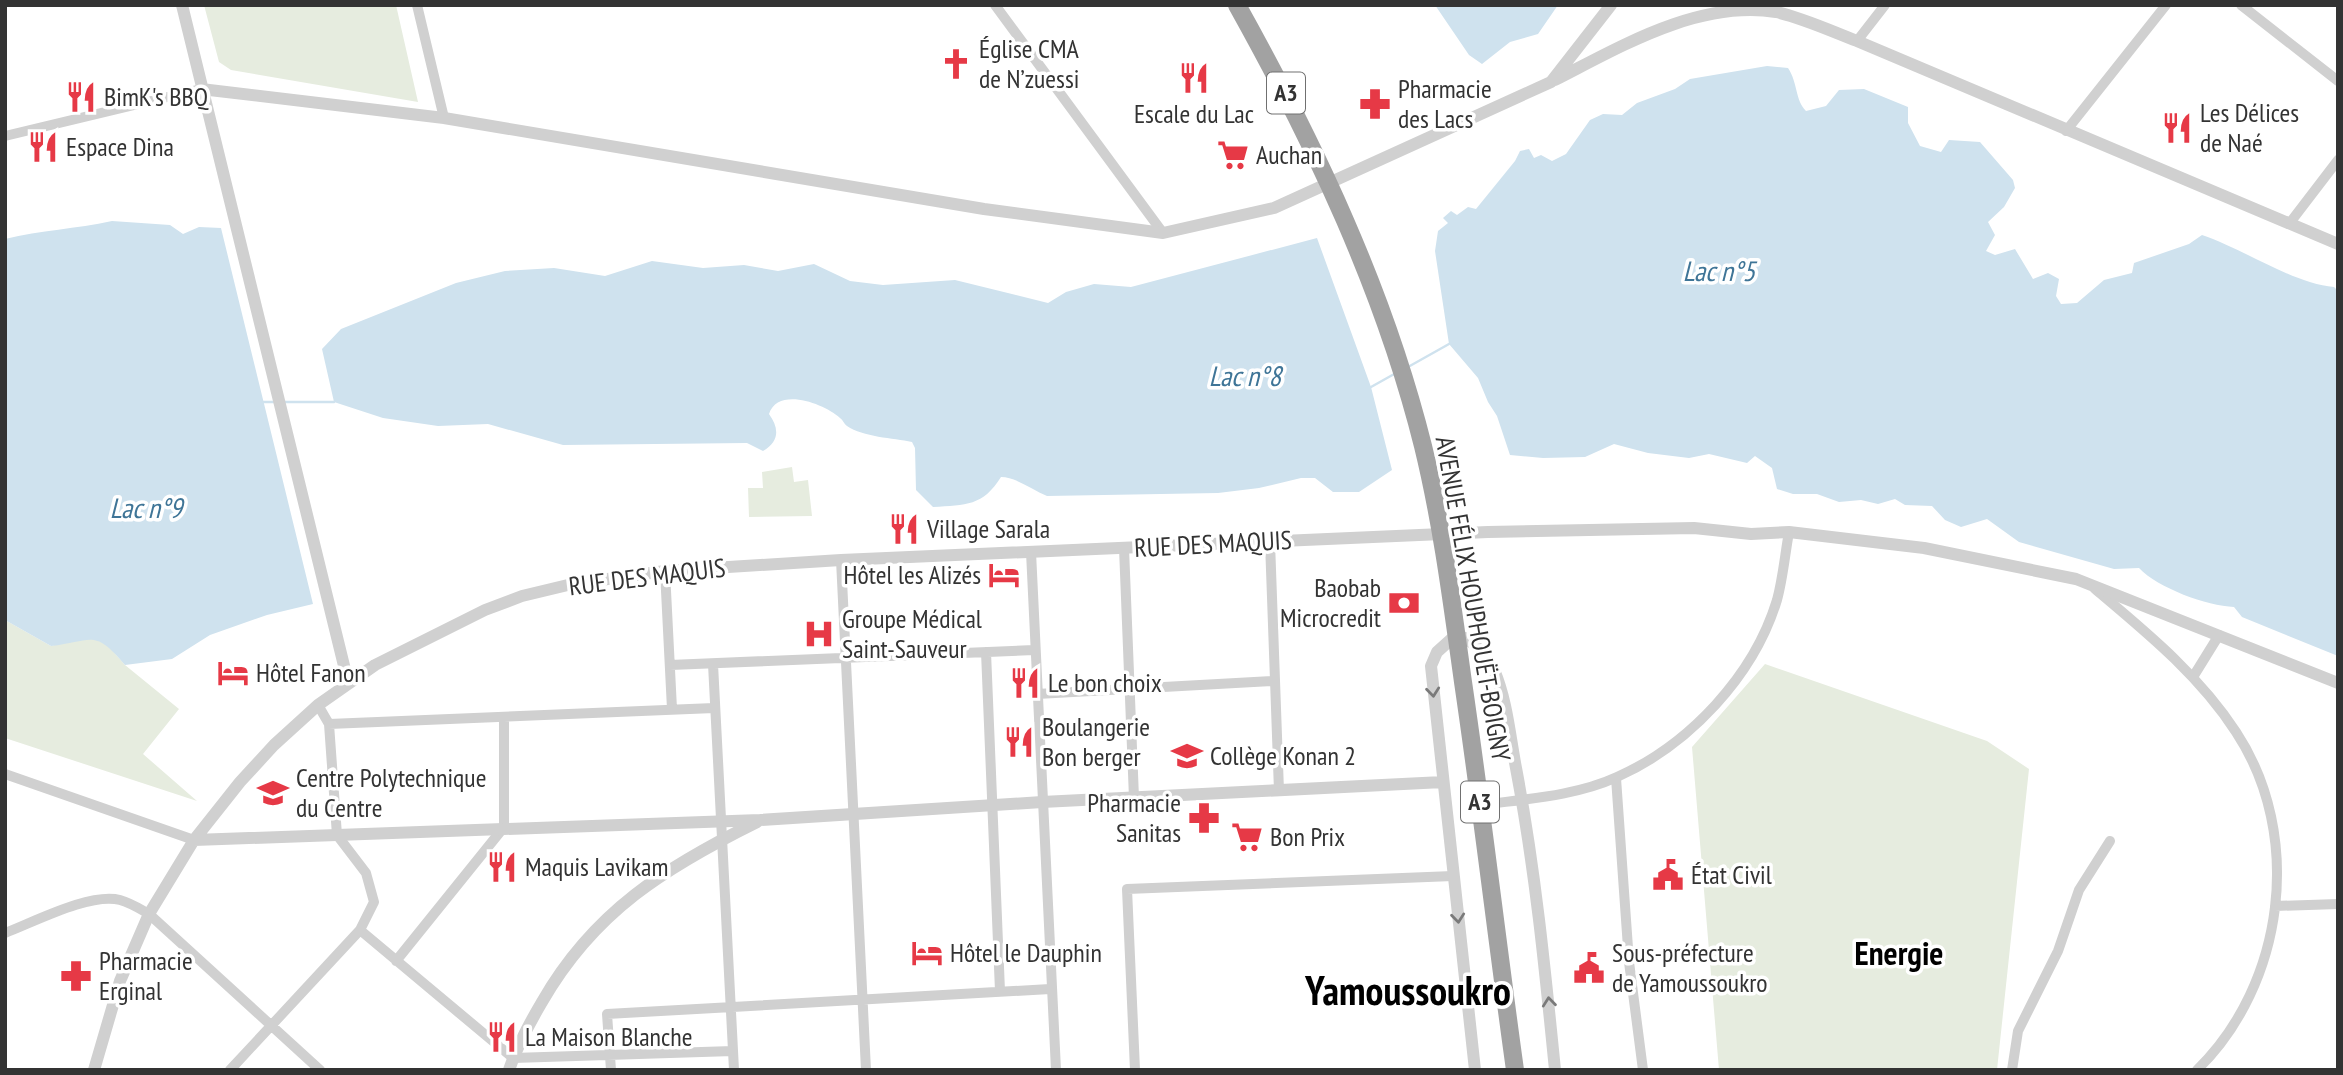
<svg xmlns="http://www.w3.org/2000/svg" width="2343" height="1075" viewBox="0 0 2343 1075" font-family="'PT Sans Narrow',sans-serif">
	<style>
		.green { fill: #e6ecdf }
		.water { fill: #cfe2ee }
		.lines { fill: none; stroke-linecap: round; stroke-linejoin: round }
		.stream { stroke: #cfe2ee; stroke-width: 2.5 }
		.minor { stroke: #d0d0d0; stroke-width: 10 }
		.tertiary { stroke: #d0d0d0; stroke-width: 12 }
		.trunk { stroke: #a2a2a2; stroke-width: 18 }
		.oneway { stroke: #7a7a7a }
		.labels { text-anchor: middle; stroke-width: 7; stroke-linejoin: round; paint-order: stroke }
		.shield { fill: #fff; stroke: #707070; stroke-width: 2 }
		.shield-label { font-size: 24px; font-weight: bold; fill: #333 }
		.poi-label { font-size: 26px; fill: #333; stroke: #fff; text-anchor: start }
		.street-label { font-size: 26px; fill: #333; stroke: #fff }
		.water-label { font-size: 28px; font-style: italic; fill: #3f7597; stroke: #fff }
		.district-label { font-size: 33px; font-weight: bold; fill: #000; stroke: #fff }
		.town-label { font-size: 40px; font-weight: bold; fill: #000; stroke: #fff }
	</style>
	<rect width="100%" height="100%" fill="#fff"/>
	<path class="green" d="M204,5H396L418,102L231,70L219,62Z
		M792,467L794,482L808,480L812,516L749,517L748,488H763L762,472Z
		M5,620L51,646L85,637L105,642L125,665L179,709L143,754L197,801L5,738Z
		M1765,664L1987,741L2029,769L1997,1070H1719L1692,747Z"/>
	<path class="water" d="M1435,5H1558L1538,34L1510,42L1482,64L1469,55Z
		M1767,66L1788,68C1798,83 1795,100 1806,111L1826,106L1839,90L1864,89L1908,107V123L1920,146L1941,152L1949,140L1980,142L2013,180L2015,188L2004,207L1988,222L1995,235L1986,251L1995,255L2015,249L2033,279L2048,273L2059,279L2056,296L2061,304L2077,303L2104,280L2132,273L2134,263L2189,244L2202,235C2244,249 2294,284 2334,287L2338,291V656L2242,617L2234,607C2207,606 2158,588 2139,568L2114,569L2019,542L1987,519L1961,527L1945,520L1932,506L1905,505L1895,499L1878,504L1861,500L1839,502L1817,494H1793L1777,489L1772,468L1755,456L1747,463L1709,454L1689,458L1648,453L1614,444L1585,457L1543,458L1510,455L1497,416L1488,402L1478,378L1449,344L1435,251L1438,231L1448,223L1443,218L1451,211L1457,215L1468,207L1476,209L1515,161L1520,151L1529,149L1534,158L1541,155L1552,161L1566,154L1590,120L1603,114L1622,115L1637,103L1675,89L1690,79Z
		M112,221L170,225L183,234L199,227L221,228L313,604L267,615L210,635L172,659L125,665C94,628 93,641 51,646L5,620V239C41,230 76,229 112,221Z
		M1317,238L1371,387L1392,470L1359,492H1333L1315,478H1301L1259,488L1218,493L1047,496C1032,490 1016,477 1001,477C983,506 966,505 933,507L916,490L915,448L912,442C893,438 863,437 847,426C844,424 843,420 840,418C825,404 778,386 769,414C779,428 780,441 763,451L747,443L563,445L488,424L438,426L383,418L334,402L322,349L341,329L456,283L505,271L554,268L605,276L652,261L703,268L744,265L778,271L814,264L850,281L883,285L955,280L1048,303L1066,292L1094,284L1131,287Z"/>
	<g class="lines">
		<path class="stream" d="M1408,367L1449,344
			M1371,387L1396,373
			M263,402H274
			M284,402H334"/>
		<path class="minor" d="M417,5L444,118
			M995,5L1163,233
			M2241,5L2338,81
			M1857,41L1885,5
			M2066,131L2166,5
			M5,136L201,89
			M2289,224L2338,160
			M1270,542L1279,791
			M1124,548L1134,798
			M1031,552L1056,1070
			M841,560L866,1070
			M665,571L672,709
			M2095,589C2146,632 2199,675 2236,732C2304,835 2285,984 2197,1070
			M986,652L1000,991
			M713,664L734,1070
			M670,665L1034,650
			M2193,677L2219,635
			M1037,694L1274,681
			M329,724L714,708
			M5,774L194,840
			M1616,778L1629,962L1643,1070
			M1481,805C1525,799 1576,796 1617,777C1689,745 1754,676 1777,600C1783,578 1785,554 1789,532
			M2275,906L2338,904
			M360,930L513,1058L733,1051
			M5,933C34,922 91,892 120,900C131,903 140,909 149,914L320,1070
			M396,961L504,827V718
			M230,1070L360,930L374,902L366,873L337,835L329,724L318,705
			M611,1070L607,1014L1050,989
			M1135,1070L1127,889L1453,876
			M2012,1070L2018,1031L2058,951L2079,890L2110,841"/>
		<path class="tertiary" d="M182,5L348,682
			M1555,80C1622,46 1698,0 1776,12C1803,18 1831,31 1857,41L2338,244
			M201,89L444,118L984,209L1163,233L1274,208L1551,82L1611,5
			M194,840L760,820L1042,802L1443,782
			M94,1070L120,981L149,914L194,840L240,782L274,745L318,705L375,665L485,610L522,596L572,584L665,571L841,560L1488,532L1694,528L1751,534L1789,532L1924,548L2076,579L2338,683
			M509,1070C517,1046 529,1024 542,1002C594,911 666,867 757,822
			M1475,1070L1431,666L1437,652L1457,634C1473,642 1486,652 1494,670C1507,700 1510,737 1516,768C1535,868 1545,969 1555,1070"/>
		<path class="trunk" d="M1237,5C1315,145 1384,290 1423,446C1442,524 1452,603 1463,682C1482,811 1497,941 1515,1070"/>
	</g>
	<defs><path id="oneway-chevron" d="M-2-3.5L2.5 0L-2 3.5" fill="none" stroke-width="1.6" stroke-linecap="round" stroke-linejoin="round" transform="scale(1.75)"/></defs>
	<g class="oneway">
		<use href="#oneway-chevron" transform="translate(1433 692) rotate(84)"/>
		<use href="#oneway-chevron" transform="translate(1458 918) rotate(84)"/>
		<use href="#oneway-chevron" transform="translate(1549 1002) rotate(-96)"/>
	</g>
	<defs>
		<symbol id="church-bare" viewBox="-9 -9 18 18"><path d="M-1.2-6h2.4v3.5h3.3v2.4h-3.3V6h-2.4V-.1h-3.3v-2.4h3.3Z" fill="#e63946" stroke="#fff" stroke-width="2.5" paint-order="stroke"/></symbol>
		<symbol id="restaurant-bare" viewBox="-9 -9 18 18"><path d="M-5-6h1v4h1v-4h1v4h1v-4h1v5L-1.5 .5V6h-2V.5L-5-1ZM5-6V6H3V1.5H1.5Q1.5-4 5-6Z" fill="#e63946" stroke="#fff" stroke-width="2.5" paint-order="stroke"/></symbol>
		<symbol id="pharmacy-bare" viewBox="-9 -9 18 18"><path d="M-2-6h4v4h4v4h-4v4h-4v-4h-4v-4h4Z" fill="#e63946" stroke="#fff" stroke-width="2.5" paint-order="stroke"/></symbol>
		<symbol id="supermarket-bare" viewBox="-9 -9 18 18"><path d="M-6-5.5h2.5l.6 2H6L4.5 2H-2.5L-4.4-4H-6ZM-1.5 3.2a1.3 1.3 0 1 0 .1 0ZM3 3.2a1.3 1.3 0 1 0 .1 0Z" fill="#e63946" stroke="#fff" stroke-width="2.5" paint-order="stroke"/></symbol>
		<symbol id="hotel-bare" viewBox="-9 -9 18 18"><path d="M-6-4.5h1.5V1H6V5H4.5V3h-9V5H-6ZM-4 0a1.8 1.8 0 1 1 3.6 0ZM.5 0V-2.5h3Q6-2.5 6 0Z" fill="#e63946" stroke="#fff" stroke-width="2.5" paint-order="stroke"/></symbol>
		<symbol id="bank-bare" viewBox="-9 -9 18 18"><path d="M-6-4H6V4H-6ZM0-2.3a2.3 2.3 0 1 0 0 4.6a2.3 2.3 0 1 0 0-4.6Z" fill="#e63946" stroke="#fff" stroke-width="2.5" paint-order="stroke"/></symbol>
		<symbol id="hospital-bare" viewBox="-9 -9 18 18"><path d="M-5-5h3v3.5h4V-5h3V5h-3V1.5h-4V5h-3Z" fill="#e63946" stroke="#fff" stroke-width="2.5" paint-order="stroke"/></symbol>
		<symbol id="school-bare" viewBox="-9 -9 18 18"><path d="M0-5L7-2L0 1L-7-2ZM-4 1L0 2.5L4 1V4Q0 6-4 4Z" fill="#e63946" stroke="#fff" stroke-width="2.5" paint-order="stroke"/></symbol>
		<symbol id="civic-bare" viewBox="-9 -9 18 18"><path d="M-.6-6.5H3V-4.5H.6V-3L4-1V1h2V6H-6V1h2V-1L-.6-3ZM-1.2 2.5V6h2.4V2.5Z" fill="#e63946" stroke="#fff" stroke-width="2.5" paint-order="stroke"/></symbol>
	</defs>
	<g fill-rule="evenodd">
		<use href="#church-bare" x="934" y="42" width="44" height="44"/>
		<use href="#restaurant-bare" x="1172" y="56" width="44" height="44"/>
		<use href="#restaurant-bare" x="59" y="75" width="44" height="44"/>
		<use href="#pharmacy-bare" x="1353" y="82" width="44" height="44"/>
		<use href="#restaurant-bare" x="2155" y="106" width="44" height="44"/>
		<use href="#restaurant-bare" x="21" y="125" width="44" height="44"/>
		<use href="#supermarket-bare" x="1211" y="133" width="44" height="44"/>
		<use href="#restaurant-bare" x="882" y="507" width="44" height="44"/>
		<use href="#hotel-bare" x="982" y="553" width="44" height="44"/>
		<use href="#bank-bare" x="1382" y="581" width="44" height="44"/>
		<use href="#hospital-bare" x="797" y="612" width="44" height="44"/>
		<use href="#hotel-bare" x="211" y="651" width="44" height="44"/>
		<use href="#restaurant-bare" x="1003" y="661" width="44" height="44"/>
		<use href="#restaurant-bare" x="997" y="720" width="44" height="44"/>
		<use href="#school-bare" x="1165" y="734" width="44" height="44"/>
		<use href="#school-bare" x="251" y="771" width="44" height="44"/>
		<use href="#pharmacy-bare" x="1182" y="796" width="44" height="44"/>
		<use href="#supermarket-bare" x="1225" y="815" width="44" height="44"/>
		<use href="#restaurant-bare" x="480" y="845" width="44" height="44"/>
		<use href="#civic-bare" x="1646" y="853" width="44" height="44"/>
		<use href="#hotel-bare" x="905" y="931" width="44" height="44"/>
		<use href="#civic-bare" x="1567" y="946" width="44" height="44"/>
		<use href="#pharmacy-bare" x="54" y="954" width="44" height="44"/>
		<use href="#restaurant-bare" x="480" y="1015" width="44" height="44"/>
	</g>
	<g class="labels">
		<g class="shield">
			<rect x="1267" y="72.5" width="38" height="41" rx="5"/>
			<rect x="1461" y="781.5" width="38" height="41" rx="5"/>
		</g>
		<g class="shield-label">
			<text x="1286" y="101">A3</text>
			<text x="1480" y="810">A3</text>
		</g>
		<g class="poi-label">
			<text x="979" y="58">Église CMA<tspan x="979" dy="30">de N’zuessi</tspan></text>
			<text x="1398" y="98">Pharmacie<tspan x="1398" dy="30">des Lacs</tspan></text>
			<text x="104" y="106">BimK's BBQ</text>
			<text x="2200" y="122">Les Délices<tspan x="2200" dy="30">de Naé</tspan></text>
			<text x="1194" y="123" text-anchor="middle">Escale du Lac</text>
			<text x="66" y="156">Espace Dina</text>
			<text x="1256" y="164">Auchan</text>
			<text x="927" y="538">Village Sarala</text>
			<text x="981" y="584" text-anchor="end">Hôtel les Alizés</text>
			<text x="1381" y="597" text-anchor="end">Baobab<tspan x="1381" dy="30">Microcredit</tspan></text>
			<text x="842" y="628">Groupe Médical<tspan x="842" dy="30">Saint-Sauveur</tspan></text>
			<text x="256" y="682">Hôtel Fanon</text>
			<text x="1048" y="692">Le bon choix</text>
			<text x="1042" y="736">Boulangerie<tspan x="1042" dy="30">Bon berger</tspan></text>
			<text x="1210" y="765">Collège Konan 2</text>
			<text x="296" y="787">Centre Polytechnique<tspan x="296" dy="30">du Centre</tspan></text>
			<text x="1181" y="812" text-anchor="end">Pharmacie<tspan x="1181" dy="30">Sanitas</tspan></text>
			<text x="1270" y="846">Bon Prix</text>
			<text x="525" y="876">Maquis Lavikam</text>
			<text x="1691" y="884">État Civil</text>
			<text x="950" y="962">Hôtel le Dauphin</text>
			<text x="1612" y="962">Sous-préfecture<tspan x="1612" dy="30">de Yamoussoukro</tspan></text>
			<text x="99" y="970">Pharmacie<tspan x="99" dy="30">Erginal</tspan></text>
			<text x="525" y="1046">La Maison Blanche</text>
		</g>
		<g class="street-label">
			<text transform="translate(1213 544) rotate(-3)" y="9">RUE DES MAQUIS</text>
			<text transform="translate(647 577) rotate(-7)" y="9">RUE DES MAQUIS</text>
			<text transform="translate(1473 599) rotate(80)" y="9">AVENUE FÉLIX HOUPHOUËT-BOIGNY</text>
		</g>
		<g class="water-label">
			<text x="1719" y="281">Lac n°5</text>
			<text x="1245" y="386">Lac n°8</text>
			<text x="146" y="518">Lac n°9</text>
		</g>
		<g class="district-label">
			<text x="1899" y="965">Energie</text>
		</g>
		<g class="town-label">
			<text x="1408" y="1005">Yamoussoukro</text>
		</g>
	</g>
	<rect width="2343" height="1075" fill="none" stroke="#333333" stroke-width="14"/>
</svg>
